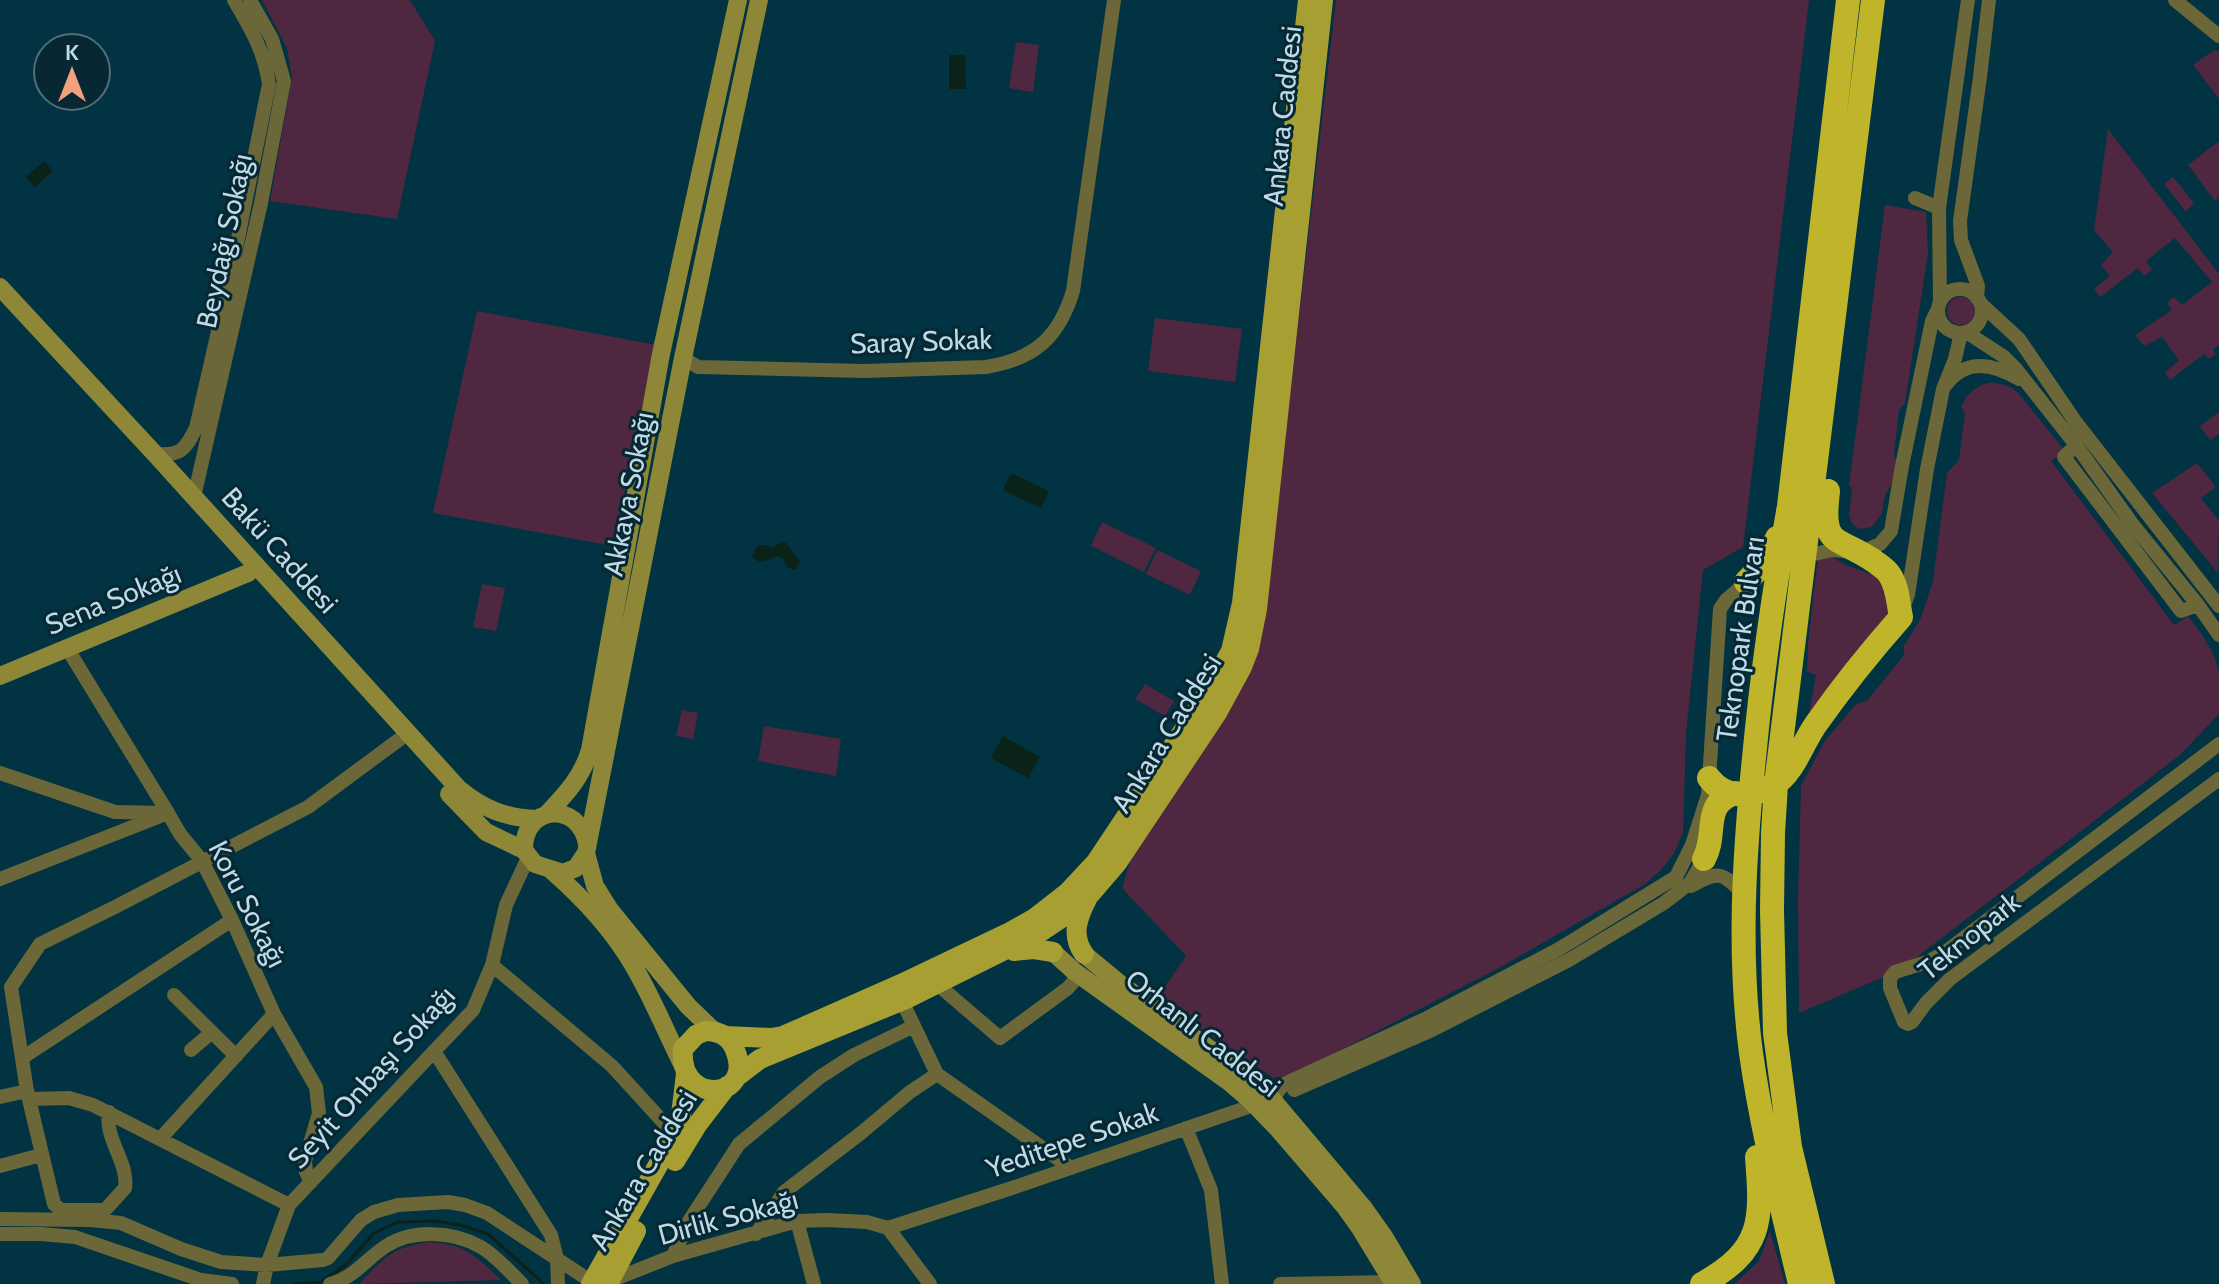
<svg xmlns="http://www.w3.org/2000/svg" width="2219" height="1284" viewBox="0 0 2219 1284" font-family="Cabin,sans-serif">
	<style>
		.green { fill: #502740 }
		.water { fill: #0a2218 }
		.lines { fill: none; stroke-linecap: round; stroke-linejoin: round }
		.stream { stroke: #0a2218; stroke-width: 3 }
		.street { stroke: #6b6738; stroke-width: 14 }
		.secondary { stroke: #8d8737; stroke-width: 18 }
		.primary { stroke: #a89f32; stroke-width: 20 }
		.highway { stroke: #c0b52a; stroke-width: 24 }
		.labels { text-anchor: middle; stroke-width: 6; stroke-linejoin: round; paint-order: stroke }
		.street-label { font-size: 28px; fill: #bddae6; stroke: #072732 }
	</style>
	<rect width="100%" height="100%" fill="#013342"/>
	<path class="green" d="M262,0H410L435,41L397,219L270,201L292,77L287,48Z
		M1336,0H1809L1743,547L1703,570L1686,733L1683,832L1675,852L1661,870L1645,884L1499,968L1302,1070L1291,1075L1273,1078L1157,998L1186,956L1122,888L1134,848L1186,772L1276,514Z
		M1016,42L1039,45L1033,92L1009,88Z
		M2214,50L2219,51V99L2193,65Z
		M2108,129L2219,274V345L2213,349L2216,354L2209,359L2204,354L2170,380L2165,373L2179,360L2162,337L2144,346L2135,335L2172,310L2167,303L2174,297L2182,305L2212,282L2175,238L2146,261L2152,270L2144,276L2138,268L2100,297L2094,289L2110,276L2101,265L2113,252L2094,230Z
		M2219,141V198L2215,201L2188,165Z
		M2173,177L2194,203L2186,212L2164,184Z
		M1885,205L1926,212L1928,253L1905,403L1899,410L1894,456L1902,466L1885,495L1882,513L1872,527L1860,529L1853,525L1849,516L1852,487L1849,486Z
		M1947 311a14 14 0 1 1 28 0a14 14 0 1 1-28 0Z
		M477,311L656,345L613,546L433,513Z
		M1155,318L1242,329L1235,382L1148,371Z
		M1988,383C2002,383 2010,385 2020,395L2065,451L2051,461L2174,625L2188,616C2200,632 2217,653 2219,674C2219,687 2219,701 2219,714L2180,755L1900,970L1799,1013L1798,900L1801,786L1824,742L1856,704L1867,701L1904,655V646L1921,618L1933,581L1947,473L1959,460L1965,414L1961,407C1968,393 1974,387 1988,383Z
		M2219,412V434L2210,440L2200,426Z
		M2197,463L2216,487L2201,498L2219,521L2218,573L2152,493Z
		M1102,522L1156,548L1144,572L1091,546Z
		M1819,549L1844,564L1875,576L1884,588L1889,617L1807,724L1816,675L1807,672L1808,643Z
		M1157,550L1201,571L1190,595L1146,574Z
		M482,584L505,588L496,631L473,627Z
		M1145,684L1174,701L1165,716L1135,699Z
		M682,710L698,713L693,739L676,736Z
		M764,726L841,739L836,776L758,761Z
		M1770,1231L1785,1284H1734L1759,1261Z
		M430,1242C466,1244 477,1257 501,1280L359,1284C385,1257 392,1247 430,1242Z"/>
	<path class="water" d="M949,55H965L966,89H949Z
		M44,161L53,171L35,187L26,177Z
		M1011,473L1049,491L1041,508L1003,490Z
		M783,542L786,543L800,562L796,570L788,568L783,559L778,556C768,558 760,567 752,556L758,545H765L771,548Z
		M1003,736L1040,757L1028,778L991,758Z"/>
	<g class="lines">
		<path class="stream" d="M294,1284L321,1282L347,1264L374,1233L398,1222L435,1221L460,1225L488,1234L543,1283"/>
		<path class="street" d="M2175,0L2219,36
			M1915,198L1939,208
			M1938 311a22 22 0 1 1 44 0a22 22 0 1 1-44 0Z
			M1977,298L1978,286L1961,240L1960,221L1980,77L1989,0
			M1940,302L1939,208L1968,0
			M1981,304L2019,339L2075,421L2219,606
			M1966,332L2003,356L2016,369L2076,445L2133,525L2198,605L2219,635
			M683,358L698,367L864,371L986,367C1035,359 1059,337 1073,291L1114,0
			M1945,386C1966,357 1993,364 2019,379
			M2076,445L2064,457L2181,611L2198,605
			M155,454C181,456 185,450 196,428L229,283L269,84C264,50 251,29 234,0
			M194,497L261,203L284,81L272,39L250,0
			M1801,557L1832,550L1857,552L1871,548L1880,544L1891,531L1902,466L1932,321L1938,309
			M1904,605L1908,595L1927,469L1943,389L1955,359L1961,333
			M2219,744L1944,953L1927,962L1895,972L1890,978V988L1904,1022L1908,1024L1912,1022L1926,1003L1950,979L2219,779
			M0,773L115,812L168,813L180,834L202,861L232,920L274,1014L316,1087L319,1113L305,1161L306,1172L311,1182
			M0,879L168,813L67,648
			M1691,886C1719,870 1722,872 1744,895
			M492,965L612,1066L675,1135
			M937,984L1000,1038L1068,988L1079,975
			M11,987L40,944L115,907L308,807L400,739
			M11,987L27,1091L54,1204L61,1210H105L125,1188C129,1162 104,1139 109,1112
			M174,995L236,1056
			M902,1001L937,1074L1071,1168
			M191,1050L212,1032
			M434,1051L551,1235L557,1259L558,1284
			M22,1058L232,920
			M1294,1090L1432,1030L1569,960L1664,903L1690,883L1704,859
			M0,1097L27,1091
			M29,1099L69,1098L93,1105L289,1205
			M1272,1099L1284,1084L1427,1018L1559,949L1676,877L1692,845L1708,795L1720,609L1726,600L1749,580
			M1186,1128L1211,1190L1222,1284
			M160,1139L274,1014
			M0,1166L41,1155
			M0,1219L90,1220L121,1223L181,1249L221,1262L267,1265L323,1260L328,1258L361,1220L374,1212L398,1205L448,1202L465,1205L487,1213L592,1282
			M797,1221L814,1284
			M888,1228L1012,1188L1263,1102
			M0,1234H41L75,1237L201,1280L232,1284
			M756,1234L784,1192L861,1133L910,1092L937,1074
			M673,1256L689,1221L739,1144L820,1077L854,1055L914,1026
			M610,1281L673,1256L797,1221L827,1220L867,1222L888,1228L930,1284
			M263,1284L267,1265L289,1205L473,1010L492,965L506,905L526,862L530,859
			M330,1284C354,1278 366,1259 386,1246C413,1229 453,1231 481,1247C496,1256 510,1272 522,1284
			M1280,1284L1393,1282"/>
		<path class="secondary" d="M0,287L155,454L459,789C483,809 506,818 537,819
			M0,676L248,573
			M449,794L486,832L524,850
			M547,814C566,794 582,777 590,750L661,354L738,0
			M587,844C579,800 523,805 524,850L535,864L563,873L576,868L586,853L683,358L759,0
			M586,853L595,886L610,910L688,1006L714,1031
			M552,871C583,898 612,929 633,965C652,997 666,1032 683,1066
			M1053,952L1075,972L1229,1082L1250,1100L1277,1128L1345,1207L1360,1228L1394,1284
			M1084,954L1119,983L1240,1071L1272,1099L1363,1207L1385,1238L1412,1284"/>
		<path class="primary" d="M1014,951L1034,949L1053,952
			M1084,954C1071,936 1077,918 1087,899
			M705,1031C719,1031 730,1036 735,1050C756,1100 678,1107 683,1049L696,1035Z
			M725,1036L771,1038L783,1036L901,984L1010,932L1035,918L1067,893L1096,862L1201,704L1231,651L1242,603L1308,0
			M739,1075L760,1059L906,999L1039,933L1081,905L1117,863L1217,713L1242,667L1249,649L1257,609L1323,0
			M675,1161L697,1125L727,1086
			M591,1284L675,1135L680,1123L686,1074
			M608,1284L636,1231"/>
		<path class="highway" d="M1746,582L1765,562L1777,538
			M1709,778C1726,800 1752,798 1775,784C1794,772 1803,742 1816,724C1842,687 1871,651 1901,617C1898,603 1898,586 1889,574C1886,569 1879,565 1874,561C1836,535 1821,549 1828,491
			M1704,859C1718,834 1701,804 1735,793
			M1702,1284C1763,1250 1762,1221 1757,1157
			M1800,1284C1782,1207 1762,1132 1751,1053C1738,955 1744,856 1754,758C1762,673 1774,590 1789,506L1848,0
			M1823,1284L1790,1147L1775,1033L1772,910L1773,833L1776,784L1873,0"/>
	</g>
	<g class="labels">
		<g class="street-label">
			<text transform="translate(1282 116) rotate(-84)" y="10">Ankara Caddesi</text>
			<text transform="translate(224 241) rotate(-78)" y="10">Beydağı Sokağı</text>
			<text transform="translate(921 341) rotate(-2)" y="10">Saray Sokak</text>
			<text transform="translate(628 494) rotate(-79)" y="10">Akkaya Sokağı</text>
			<text transform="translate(280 550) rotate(48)" y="10">Bakü Caddesi</text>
			<text transform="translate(113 599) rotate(-22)" y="10">Sena Sokağı</text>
			<text transform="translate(1740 639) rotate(-82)" y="10">Teknopark Bulvarı</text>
			<text transform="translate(1166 733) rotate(-58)" y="10">Ankara Caddesi</text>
			<text transform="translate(248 904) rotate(63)" y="10">Koru Sokağı</text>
			<text transform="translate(1969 936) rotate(-39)" y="10">Teknopark</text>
			<text transform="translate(1203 1033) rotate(38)" y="10">Orhanlı Caddesi</text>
			<text transform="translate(371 1077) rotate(-48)" y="10">Seyit Onbaşı Sokağı</text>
			<text transform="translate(1072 1140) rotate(-19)" y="10">Yeditepe Sokak</text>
			<text transform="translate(643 1170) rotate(-59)" y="10">Ankara Caddesi</text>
			<text transform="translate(728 1217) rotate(-15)" y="10">Dirlik Sokağı</text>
		</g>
	</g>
	<g transform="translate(72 72)"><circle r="38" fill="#072732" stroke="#506f7a" stroke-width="2"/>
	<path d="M0-6L14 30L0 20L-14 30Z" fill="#f1a17d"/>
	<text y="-12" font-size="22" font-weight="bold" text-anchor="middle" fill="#bddae6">K</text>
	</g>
</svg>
